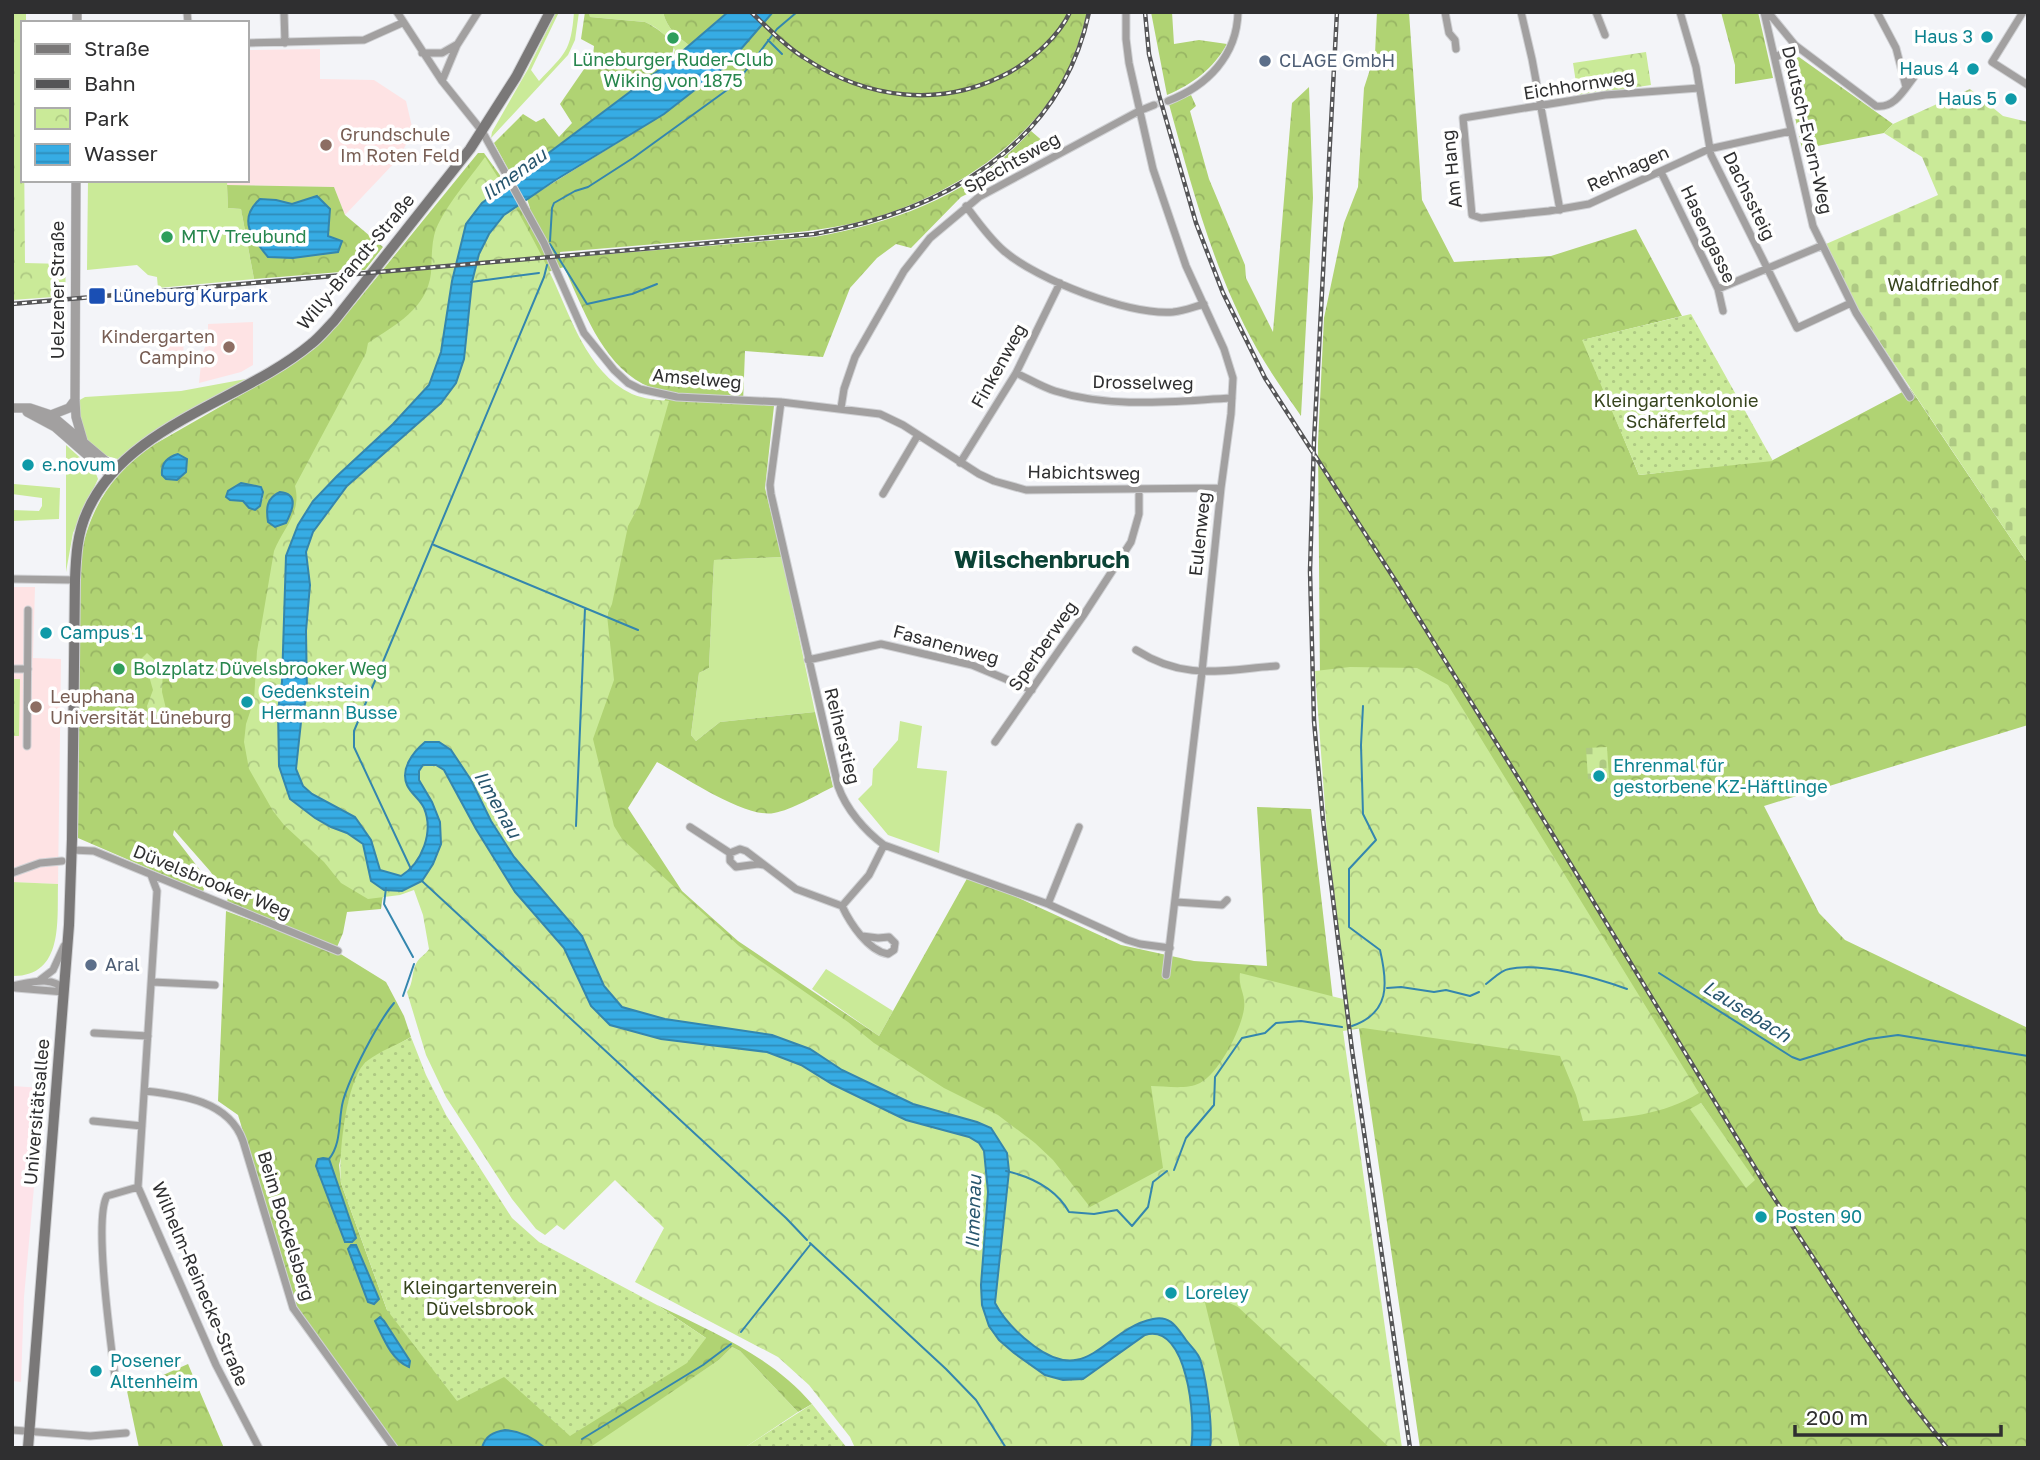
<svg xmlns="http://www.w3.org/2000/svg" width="2040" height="1460" viewBox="0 0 2040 1460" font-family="'Golos Text',sans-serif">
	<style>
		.commercial { fill: #fde3e9 }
		.education { fill: #fee3e4 }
		.grass { fill: #caea98 }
		.forest { fill: url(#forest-crowns); fill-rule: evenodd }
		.cemetery { fill: url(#cemetery-stones) }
		.park { fill: url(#park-crowns) }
		.garden { fill: url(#garden-dots) }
		.water { fill: url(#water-rules); stroke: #3486ae; stroke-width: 2 }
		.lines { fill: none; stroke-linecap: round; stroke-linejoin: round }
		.stream { stroke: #3486ae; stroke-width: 2 }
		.minor-tunnel { stroke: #cccdd0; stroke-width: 7; stroke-dasharray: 7 3.5; stroke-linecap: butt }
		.minor-casing { stroke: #d0d1d4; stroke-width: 9 }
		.tertiary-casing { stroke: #d0d1d4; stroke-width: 10 }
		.secondary-casing { stroke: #d0d1d4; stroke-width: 12 }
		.minor { stroke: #a2a0a0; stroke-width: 7 }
		.tertiary { stroke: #a2a0a0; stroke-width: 9 }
		.secondary { stroke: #7a7878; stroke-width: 10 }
		.rail-casing { stroke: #555557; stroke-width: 4.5 }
		.rail { stroke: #fff; stroke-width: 2; stroke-dasharray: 5; stroke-linecap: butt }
		.culture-dot { fill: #0f9aa8; stroke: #fff; stroke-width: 2.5 }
		.leisure-dot { fill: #2e9e5b; stroke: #fff; stroke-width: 2.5 }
		.service-dot { fill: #5c6f8a; stroke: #fff; stroke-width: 2.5 }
		.education-dot { fill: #8d6e63; stroke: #fff; stroke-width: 2.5 }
		.transit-dot { fill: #1a4fb4; stroke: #fff; stroke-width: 2.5 }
		.labels { text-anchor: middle; stroke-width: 7; stroke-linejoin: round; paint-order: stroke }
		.culture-label { font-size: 18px; fill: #0d838f; stroke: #fff; text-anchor: start }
		.leisure-label { font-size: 18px; fill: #27864d; stroke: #fff; text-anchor: start }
		.service-label { font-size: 18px; fill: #4e5e75; stroke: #fff; text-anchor: start }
		.street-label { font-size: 18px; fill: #2f2f30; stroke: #fff }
		.education-label { font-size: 18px; fill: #785e54; stroke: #fff; text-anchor: start }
		.park-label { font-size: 18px; fill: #36441d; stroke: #fff }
		.transit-label { font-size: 18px; fill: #164399; stroke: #fff; text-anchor: start }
		.water-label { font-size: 19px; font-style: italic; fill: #28566e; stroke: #fff }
		.district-label { font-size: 24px; font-weight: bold; fill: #0c4336; stroke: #fff }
	</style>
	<defs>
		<pattern id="forest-crowns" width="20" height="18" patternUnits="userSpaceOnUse" patternTransform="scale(1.75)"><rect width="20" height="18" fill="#b0d373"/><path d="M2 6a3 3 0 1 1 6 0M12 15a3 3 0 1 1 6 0" fill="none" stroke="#98b564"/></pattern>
		<pattern id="cemetery-stones" width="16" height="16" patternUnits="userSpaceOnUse" patternTransform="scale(1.75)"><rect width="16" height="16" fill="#caea98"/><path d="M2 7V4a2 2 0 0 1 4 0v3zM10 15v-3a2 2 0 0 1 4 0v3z" fill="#aec983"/></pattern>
		<pattern id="park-crowns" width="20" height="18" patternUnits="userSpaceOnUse" patternTransform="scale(1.75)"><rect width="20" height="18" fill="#caea98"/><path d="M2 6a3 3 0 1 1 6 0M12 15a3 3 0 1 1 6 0" fill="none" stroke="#aec983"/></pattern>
		<pattern id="garden-dots" width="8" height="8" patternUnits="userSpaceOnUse" patternTransform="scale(1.75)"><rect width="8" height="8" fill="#caea98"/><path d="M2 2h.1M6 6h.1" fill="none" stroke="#aec983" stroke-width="1.8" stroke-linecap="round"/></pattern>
		<pattern id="water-rules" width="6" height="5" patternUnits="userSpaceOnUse" patternTransform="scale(1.75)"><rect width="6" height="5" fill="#36ace4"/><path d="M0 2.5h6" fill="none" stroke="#2e8cb9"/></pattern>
	</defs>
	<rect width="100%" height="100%" fill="#f3f4f8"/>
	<path class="commercial" d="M12,1086L43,1088L24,1297L21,1382L12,1381Z"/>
	<path class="education" d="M320,49V79L374,80L406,101L413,131L399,158L345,215L334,187L227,185V180H247V50Z
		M253,322V365L241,372L199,383L202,354L208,340V324Z
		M183,340L184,358L164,359V341Z
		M12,587H35L33,658L61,659L58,884L12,882Z"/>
	<path class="grass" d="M556,12H559L531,70L539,81C565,53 571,52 574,12H579L575,40L568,55L491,138L492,132L528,69Z
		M589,12H663C667,29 677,36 690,46L671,61L675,50C668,37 659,28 645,22L590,17Z
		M88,180H227L228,208L241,209L254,279L158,288L157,277L148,275L137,265L87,270Z
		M246,379L151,433L118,459C86,453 80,430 78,401L85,397L181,391Z
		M66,445L95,471L98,479L73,533L66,572Z
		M14,484L60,488L59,519L12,521V510L39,511L42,506V498L12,494Z
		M782,557L815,712L720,722L696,741L691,735L699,673L709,668L714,560Z
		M900,721L922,726L917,768L947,771L939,853L888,835L858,799L872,785L873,769L898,740Z
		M12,882L58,884C57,921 64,977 12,976Z
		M826,969L893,1011L879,1036L812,989Z
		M1701,1103L1756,1180L1746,1189L1689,1108Z
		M732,1347L740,1351L798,1412L744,1448L588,1447L719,1360Z"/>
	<path class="forest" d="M585,12H589L590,17L645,22C656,27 667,36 674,45L671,61L514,180L494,143L523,114L536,122L544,118L559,137L572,123L560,104L593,56L594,46L581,39Z
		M663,12H728L690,46C677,36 667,29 663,12Z
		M773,12H1087C1080,41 1070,71 1053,96C1012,155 945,196 877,217C832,231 786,233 740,237C680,242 620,247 560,252L561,258L814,237C895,223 975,193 1031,131L1045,143L1021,167L961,197L911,248L896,244L877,258L850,288L823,357L745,351L743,403L774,406L765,488L782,557L714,560L709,668L699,673L691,735L696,741L720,722L815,712L833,787C816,795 792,810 774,813C746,819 683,776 657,762L628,808L682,891L738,941L879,1036L969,875L1121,945L1194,961L1267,966L1257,807L1311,809L1333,1000L1397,1448H1210L648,884L611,825L587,733L626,507L661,407L669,392C661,390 651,388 643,384C601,362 583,308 564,267L493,289L504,215L519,205L523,212L530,208L527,199L664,114L728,64Z
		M1151,12H1172L1174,44L1199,40L1227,44C1213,69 1193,84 1167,95Z
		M1377,12H1409L1422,200L1454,262L1551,256L1636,229L1682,316L1583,340L1639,475L1773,460L1910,388L2028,564V725L1764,806L1819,913L1845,940L2028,1028V1448H1420L1361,1044L1335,840L1320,678L1318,443L1324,318L1344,223L1358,187L1364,88L1375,54ZM1701,1103L1755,1180L1746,1188L1690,1109Z
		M1721,12H1758L1773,78L1735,84V65Z
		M1799,57L1893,124L1884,133L1802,149L1784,67L1790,60Z
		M1309,87L1313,198L1301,416C1286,394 1270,372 1257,349C1214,273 1192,188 1169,104L1191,95L1196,106L1190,111L1209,179L1245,265L1246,278L1273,332L1292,103Z
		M478,153H484L507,185L482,203L381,909L347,912L343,933L337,947L227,902L228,897L210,871L174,830L173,835L207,879L203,892L78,838L80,559C90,507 111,474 155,444L286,369L314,349L355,304ZM262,487L263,499L249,508L243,501Z
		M227,185L334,187L345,215L383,247L365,270L254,279L241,209L228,208ZM317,196L328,236L338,252L293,258L267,257L276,200L292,204Z
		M226,911L339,953L386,982L404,1016L411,1037L365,1063L339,1165L341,1183L387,1310L504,1376L706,1338L657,1305C713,1332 771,1356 812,1404L798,1412L740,1351L732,1347L719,1360L589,1448H545L539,1442L484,1441L482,1448H396L298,1310L238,1115L218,1101Z
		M188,1364L224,1448H139L127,1391Z"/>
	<path class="cemetery" d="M1970,89L2003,116L2028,122V564L1859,311L1826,244L1938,195L1922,157L1884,133L1893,124Z
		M1607,747L1609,778L1588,779L1586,748Z"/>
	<path class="park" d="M12,12H26V23H23L25,263L65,264L66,296L12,300Z
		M1646,52L1651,85L1578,96L1573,63Z
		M485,157C509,194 531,233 550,273C570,314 586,372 632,394C644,399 657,400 669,401L640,504L628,526L612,604L607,615L614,680L593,739L614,826L622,839L739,946L848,1022L874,1043L944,1088L998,1115L1035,1143L1053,1160L1090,1207L1163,1168L1151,1086C1165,1086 1187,1090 1200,1083C1219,1073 1241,1030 1244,1009C1246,993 1238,988 1240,973L1347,1000L1327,834L1315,671L1350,667L1417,668L1448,685L1699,1093C1663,1115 1624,1118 1583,1121L1576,1095L1560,1056L1363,1028L1343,1031L1402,1448H1390L1238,1307L1202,1290L1240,1448H855L850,1437L809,1385L778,1357L635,1282L664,1228L615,1180L564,1230L557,1225L545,1235L536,1229L512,1199L446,1097L426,1055L407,992C414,983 411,971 417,962C420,957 426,954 429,949L423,915L414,890L400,895L368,899L341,883L324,862L284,825L273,811L249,769L244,742L246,724L254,700L257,651L274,551C283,528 302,513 295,486L366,353L368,343C395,325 427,309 431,273C432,259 431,243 436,229C446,205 470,178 485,157Z
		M147,653L163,668L162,692L167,713L164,718L148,711L147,706L153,690L149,676L132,668Z
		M12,679H20L19,736H12Z"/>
	<path class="garden" d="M1691,314L1773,461L1639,475L1582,340Z
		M411,1037L426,1075L446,1115L512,1218L539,1242L657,1305L706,1338L687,1363L570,1436L504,1377L457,1401L387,1310L341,1183C338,1157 346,1077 367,1061C380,1051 397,1045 411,1037Z
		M812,1404L847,1448H744Z"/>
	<path class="water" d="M728,12H773L728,64L664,114L554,181L504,215L489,234L479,254L472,282L464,359L456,383L441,403L347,486L313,532L306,552L310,585L306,631L307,694L301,722L296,769L303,786L312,794L355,817L371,840L380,870L401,876C422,863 434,832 424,808C420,799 411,794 407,785C400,769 413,752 425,742H439L451,750L471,780L491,821L514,857L582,936L604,986L622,1007L665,1019L772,1035L810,1049L842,1070L913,1104L977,1122L991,1128L1007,1153L1009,1171L995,1303C1004,1320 1018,1334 1034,1346C1089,1387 1104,1329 1153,1319C1171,1315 1177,1328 1186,1340C1192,1348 1199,1353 1201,1362C1207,1383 1213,1427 1210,1448H1191C1196,1421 1188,1322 1145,1335L1083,1379L1063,1380L1045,1375L1014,1353L999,1340L989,1326L982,1305L981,1285L988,1192L984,1151L979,1143L969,1137L906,1120L832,1084L801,1065L767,1052L661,1039L610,1025L591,1006L564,948L515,892L476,829L444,770L436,765H423L419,771V780L432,802L440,822L441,844L433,864L422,881L402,891L384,890L371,881L363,844L347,833L331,827L315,818L290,799L279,766L278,710L282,682L286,556L298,525L313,501L337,476L393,424L429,385L441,352L452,281L466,224L482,203L671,61Z
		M317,196L330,209L328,236L342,241L338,252L293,258L268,257C252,238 237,219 260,199L276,200L292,204Z
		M178,454L187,459L186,472L177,480L166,479L162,475C161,464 167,457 178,454Z
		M241,483L261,487L263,492L260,506L255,510L249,508L243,501L230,500L226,497L228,491Z
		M280,492C300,494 292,511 286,523L275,527L268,522C266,509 266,498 280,492Z
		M323,1158L329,1159L356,1238L352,1242H345L316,1166L318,1159Z
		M351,1245H356L379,1299L374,1304L368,1302L348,1249Z
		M380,1317L384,1321L410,1361L409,1367C391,1360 383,1337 375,1321Z
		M505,1430C519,1431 534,1438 545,1448H482C485,1436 493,1432 505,1430Z"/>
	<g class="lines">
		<path class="stream" d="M768,40L782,54
			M550,241L552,208L554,203L575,191L588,187L633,158L727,90L744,73L777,29L797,12
			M550,244L587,304L632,294L657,284
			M471,282L539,273
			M434,545L638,630
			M576,826L585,608
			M411,869L354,747V731L544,277L547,265
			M422,881L786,1218L807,1240
			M386,888L384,904L413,957
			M1659,973L1792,1057L1800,1060L1869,1039L1898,1035L2028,1056
			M1486,984C1493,979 1501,970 1509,969C1541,962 1597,978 1627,989
			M1387,988L1401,987L1434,992L1446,990L1470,996L1479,992
			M403,996L414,964
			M1352,1026C1390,1013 1388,984 1380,950L1349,927V869L1376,840L1363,814L1361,745L1363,706
			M329,1159C342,1143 338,1120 343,1101C350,1076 378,1022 394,1003
			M1174,1170L1186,1138L1214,1105L1215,1077L1242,1038L1265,1033L1276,1023L1301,1021L1342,1027
			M1006,1171C1032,1177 1056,1189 1069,1212L1094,1214L1117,1210L1132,1226L1148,1207L1153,1182L1167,1171
			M810,1243L946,1369L976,1400L1006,1448
			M741,1332L810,1245
			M582,1439L703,1365L731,1344"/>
		<path class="minor-tunnel" d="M1154,105L1168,101"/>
		<defs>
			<path id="minor" d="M187,12L188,23
				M284,12L285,43
				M397,12L442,81L482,131L544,243L584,333L614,370L628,383L640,389L677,397L781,402L880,414L903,425L979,474L994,481L1026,490L1221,488
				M1126,12V39L1129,63L1153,169L1186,266L1224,349L1233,378L1231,414L1221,488L1202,672L1166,975
				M1445,12L1449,33L1455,40L1456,49
				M1521,12L1532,59L1560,210
				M1596,12L1605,35
				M1680,12L1696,67L1711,155L1797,328L1851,303
				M1764,12L1813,226L1856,313L1910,397
				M1768,12L1795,45L1876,106C1894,109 1904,90 1914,77
				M1877,12L1896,48L1906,87
				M2023,12L1992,62L2028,85
				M247,43L364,40L402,23
				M422,53H442L456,45
				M1775,58L1795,45
				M442,81L457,45L478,12
				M1699,88L1605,95L1463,118L1472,215L1481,218L1549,211L1589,204L1709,149L1791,131
				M1168,101C1207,86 1237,56 1238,12
				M1661,172L1718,289L1723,311
				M966,206C978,222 989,238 1004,251C1038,280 1128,315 1173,312C1184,311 1193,307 1204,304
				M1718,289L1821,246
				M1016,373C1029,379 1042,387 1055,391C1112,409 1174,401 1232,398
				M781,402L770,485L771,494L838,786C846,809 865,831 884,845L1048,904L1127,940L1140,944L1170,948
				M841,408L844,389L855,357L904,271L930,238L979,197L1139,111L1154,105
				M960,463L1016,373L1060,283
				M883,494L918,435
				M12,579L75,580
				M1136,650C1185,681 1221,670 1276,666
				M808,660L881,644L972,665L1032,690
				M12,669H28
				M995,742L1083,616L1131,542L1139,514V490
				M27,746L28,610
				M690,827L730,853
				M72,850L94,851L338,951
				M764,865L758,864L736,867L730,861V853L740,849L746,851L796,889L842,906L869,875L884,845
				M12,873L40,863L62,861
				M151,875L157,891L138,1187L216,1365L259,1448
				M1176,902L1222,905L1227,900
				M1048,904L1079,827
				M842,906C850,923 868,951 888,954L894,950L895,943L889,937L878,938L862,936
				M40,980L53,970L64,946
				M152,982L215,985
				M12,986C28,983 54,974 64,991
				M16,988L64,992
				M94,1033L148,1036
				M145,1091C182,1095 229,1101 243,1141L293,1308L394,1448
				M93,1121L142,1126
				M116,1385C112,1351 93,1220 107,1196L138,1187
				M12,1430L90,1436L126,1433"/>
			<path id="tertiary" d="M77,23V12
				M76,180L75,400L76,417L83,441
				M12,408H30L51,415L115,469
				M27,412L55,427L110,475
				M51,415L69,408L75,400"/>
			<path id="secondary" d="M28,1448L69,925L72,839L75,580C76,556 77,534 87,512C125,425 243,401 311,344C320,337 326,329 334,321L470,149L516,77L550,12"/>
		</defs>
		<use href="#minor" class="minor-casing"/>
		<use href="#tertiary" class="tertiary-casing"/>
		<use href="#secondary" class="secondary-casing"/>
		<use href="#minor" class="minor"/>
		<use href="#tertiary" class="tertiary"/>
		<use href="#secondary" class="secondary"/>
		<defs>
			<path id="rail" d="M751,12C768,28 784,45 803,57C867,100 942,109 1010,72C1033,59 1059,36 1070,12
				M1145,12L1149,54L1159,95L1196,223L1223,293L1265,378L1395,580L1522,784L1763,1181L1863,1334L1909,1400L1947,1448
				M1337,12L1314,441L1310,571L1314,721L1323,820L1352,1050L1410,1448
				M12,304L814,234C940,212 1061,147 1089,12"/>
		</defs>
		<use href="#rail" class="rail-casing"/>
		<use href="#rail" class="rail"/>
	</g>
	<g class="culture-dot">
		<circle cx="1987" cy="37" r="7"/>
		<circle cx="1973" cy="69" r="7"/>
		<circle cx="2011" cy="99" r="7"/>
		<circle cx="28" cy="465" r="7"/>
		<circle cx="46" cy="633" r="7"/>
		<circle cx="247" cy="702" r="7"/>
		<circle cx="1599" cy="776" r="7"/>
		<circle cx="1761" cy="1217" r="7"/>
		<circle cx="1171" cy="1293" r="7"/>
		<circle cx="96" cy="1371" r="7"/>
	</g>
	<g class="leisure-dot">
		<circle cx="673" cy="38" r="7"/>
		<circle cx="167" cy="237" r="7"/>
		<circle cx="119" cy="669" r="7"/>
	</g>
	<g class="service-dot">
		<circle cx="1265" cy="61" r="7"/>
		<circle cx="91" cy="965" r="7"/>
	</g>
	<g class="education-dot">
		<circle cx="326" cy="145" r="7"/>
		<circle cx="229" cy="347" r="7"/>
		<circle cx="36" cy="707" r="7"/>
	</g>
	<rect class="transit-dot" x="88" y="287" width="18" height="18" rx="3.5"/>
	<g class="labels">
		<g class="culture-label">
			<text x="1973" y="43" text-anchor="end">Haus 3</text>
			<text x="1959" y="75" text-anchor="end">Haus 4</text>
			<text x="1997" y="105" text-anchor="end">Haus 5</text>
			<text x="42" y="471">e.novum</text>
			<text x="60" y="639">Campus 1</text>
			<text x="261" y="698">Gedenkstein<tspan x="261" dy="21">Hermann Busse</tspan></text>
			<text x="1613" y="772">Ehrenmal für<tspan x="1613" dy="21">gestorbene KZ-Häftlinge</tspan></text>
			<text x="1775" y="1223">Posten 90</text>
			<text x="1185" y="1299">Loreley</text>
			<text x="110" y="1367">Posener<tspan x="110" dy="21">Altenheim</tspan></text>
		</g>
		<g class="leisure-label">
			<text x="673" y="66" text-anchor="middle">Lüneburger Ruder-Club<tspan x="673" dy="21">Wiking von 1875</tspan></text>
			<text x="181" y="243">MTV Treubund</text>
			<text x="133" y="675">Bolzplatz Düvelsbrooker Weg</text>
		</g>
		<g class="service-label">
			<text x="1279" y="67">CLAGE GmbH</text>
			<text x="105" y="971">Aral</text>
		</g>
		<g class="street-label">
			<text transform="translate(1579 85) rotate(-9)" y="6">Eichhornweg</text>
			<text transform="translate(1807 130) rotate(77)" y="6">Deutsch-Evern-Weg</text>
			<text transform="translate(1012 163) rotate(-29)" y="6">Spechtsweg</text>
			<text transform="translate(1452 169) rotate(-96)" y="6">Am Hang</text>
			<text transform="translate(1628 169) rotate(-24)" y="6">Rehhagen</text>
			<text transform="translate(1749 196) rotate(64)" y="6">Dachssteig</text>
			<text transform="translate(1708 234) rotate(65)" y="6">Hasengasse</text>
			<text transform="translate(356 262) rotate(-50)" y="6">Willy-Brandt-Straße</text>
			<text transform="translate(58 290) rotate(-90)" y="6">Uelzener Straße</text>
			<text transform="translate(999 366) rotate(-61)" y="6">Finkenweg</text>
			<text transform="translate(697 379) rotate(5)" y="6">Amselweg</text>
			<text transform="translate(1143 383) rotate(1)" y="6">Drosselweg</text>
			<text transform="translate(1084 473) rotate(1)" y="6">Habichtsweg</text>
			<text transform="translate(1200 534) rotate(-84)" y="6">Eulenweg</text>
			<text transform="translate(946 645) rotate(15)" y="6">Fasanenweg</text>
			<text transform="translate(1043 646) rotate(-55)" y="6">Sperberweg</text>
			<text transform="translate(842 736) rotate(76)" y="6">Reiherstieg</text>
			<text transform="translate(212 882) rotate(22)" y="6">Düvelsbrooker Weg</text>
			<text transform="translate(37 1112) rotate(-85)" y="6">Universitätsallee</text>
			<text transform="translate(286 1226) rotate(73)" y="6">Beim Bockelsberg</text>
			<text transform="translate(200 1284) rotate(67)" y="6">Wilhelm-Reinecke-Straße</text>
		</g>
		<g class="education-label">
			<text x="340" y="141">Grundschule<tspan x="340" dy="21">Im Roten Feld</tspan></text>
			<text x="215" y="343" text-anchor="end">Kindergarten<tspan x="215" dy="21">Campino</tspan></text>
			<text x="50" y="703">Leuphana<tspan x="50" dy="21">Universität Lüneburg</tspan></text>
		</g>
		<g class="park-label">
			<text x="1943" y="291">Waldfriedhof</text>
			<text x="1676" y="407">Kleingartenkolonie<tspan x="1676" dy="21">Schäferfeld</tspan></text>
			<text x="480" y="1294">Kleingartenverein<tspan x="480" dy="21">Düvelsbrook</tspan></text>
		</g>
		<g class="transit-label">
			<text x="113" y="302">Lüneburg Kurpark</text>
		</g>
		<g class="water-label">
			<text transform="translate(514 174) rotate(-36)" y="7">Ilmenau</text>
			<text transform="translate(498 804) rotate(60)" y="7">Ilmenau</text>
			<text transform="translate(1747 1011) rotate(32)" y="7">Lausebach</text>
			<text transform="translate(973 1212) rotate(-88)" y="7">Ilmenau</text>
		</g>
		<g class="district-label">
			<text x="1042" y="568">Wilschenbruch</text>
		</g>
	</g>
	<rect width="2040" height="1460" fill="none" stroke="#2f2f30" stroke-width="28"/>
	<rect x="21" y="21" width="228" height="161" fill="#ffffff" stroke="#acacac" stroke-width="2"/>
	<rect x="35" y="44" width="35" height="10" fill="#7a7878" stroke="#acacac" stroke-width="2"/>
	<text x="84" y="56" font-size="21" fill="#2f2f30">Straße</text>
	<rect x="35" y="79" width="35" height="10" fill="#555557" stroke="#acacac" stroke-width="2"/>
	<text x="84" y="91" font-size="21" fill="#2f2f30">Bahn</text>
	<rect x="35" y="108" width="35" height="21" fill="url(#park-crowns)" stroke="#acacac" stroke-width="2"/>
	<text x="84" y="126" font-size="21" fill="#2f2f30">Park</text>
	<rect x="35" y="144" width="35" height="21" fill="url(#water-rules)" stroke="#acacac" stroke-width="2"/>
	<text x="84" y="161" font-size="21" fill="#2f2f30">Wasser</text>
	<path d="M1795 1425v10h206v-10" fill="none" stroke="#2f2f30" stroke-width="3.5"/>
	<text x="1806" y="1425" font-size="21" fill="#2f2f30" stroke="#ffffff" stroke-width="5" paint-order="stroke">200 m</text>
</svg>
